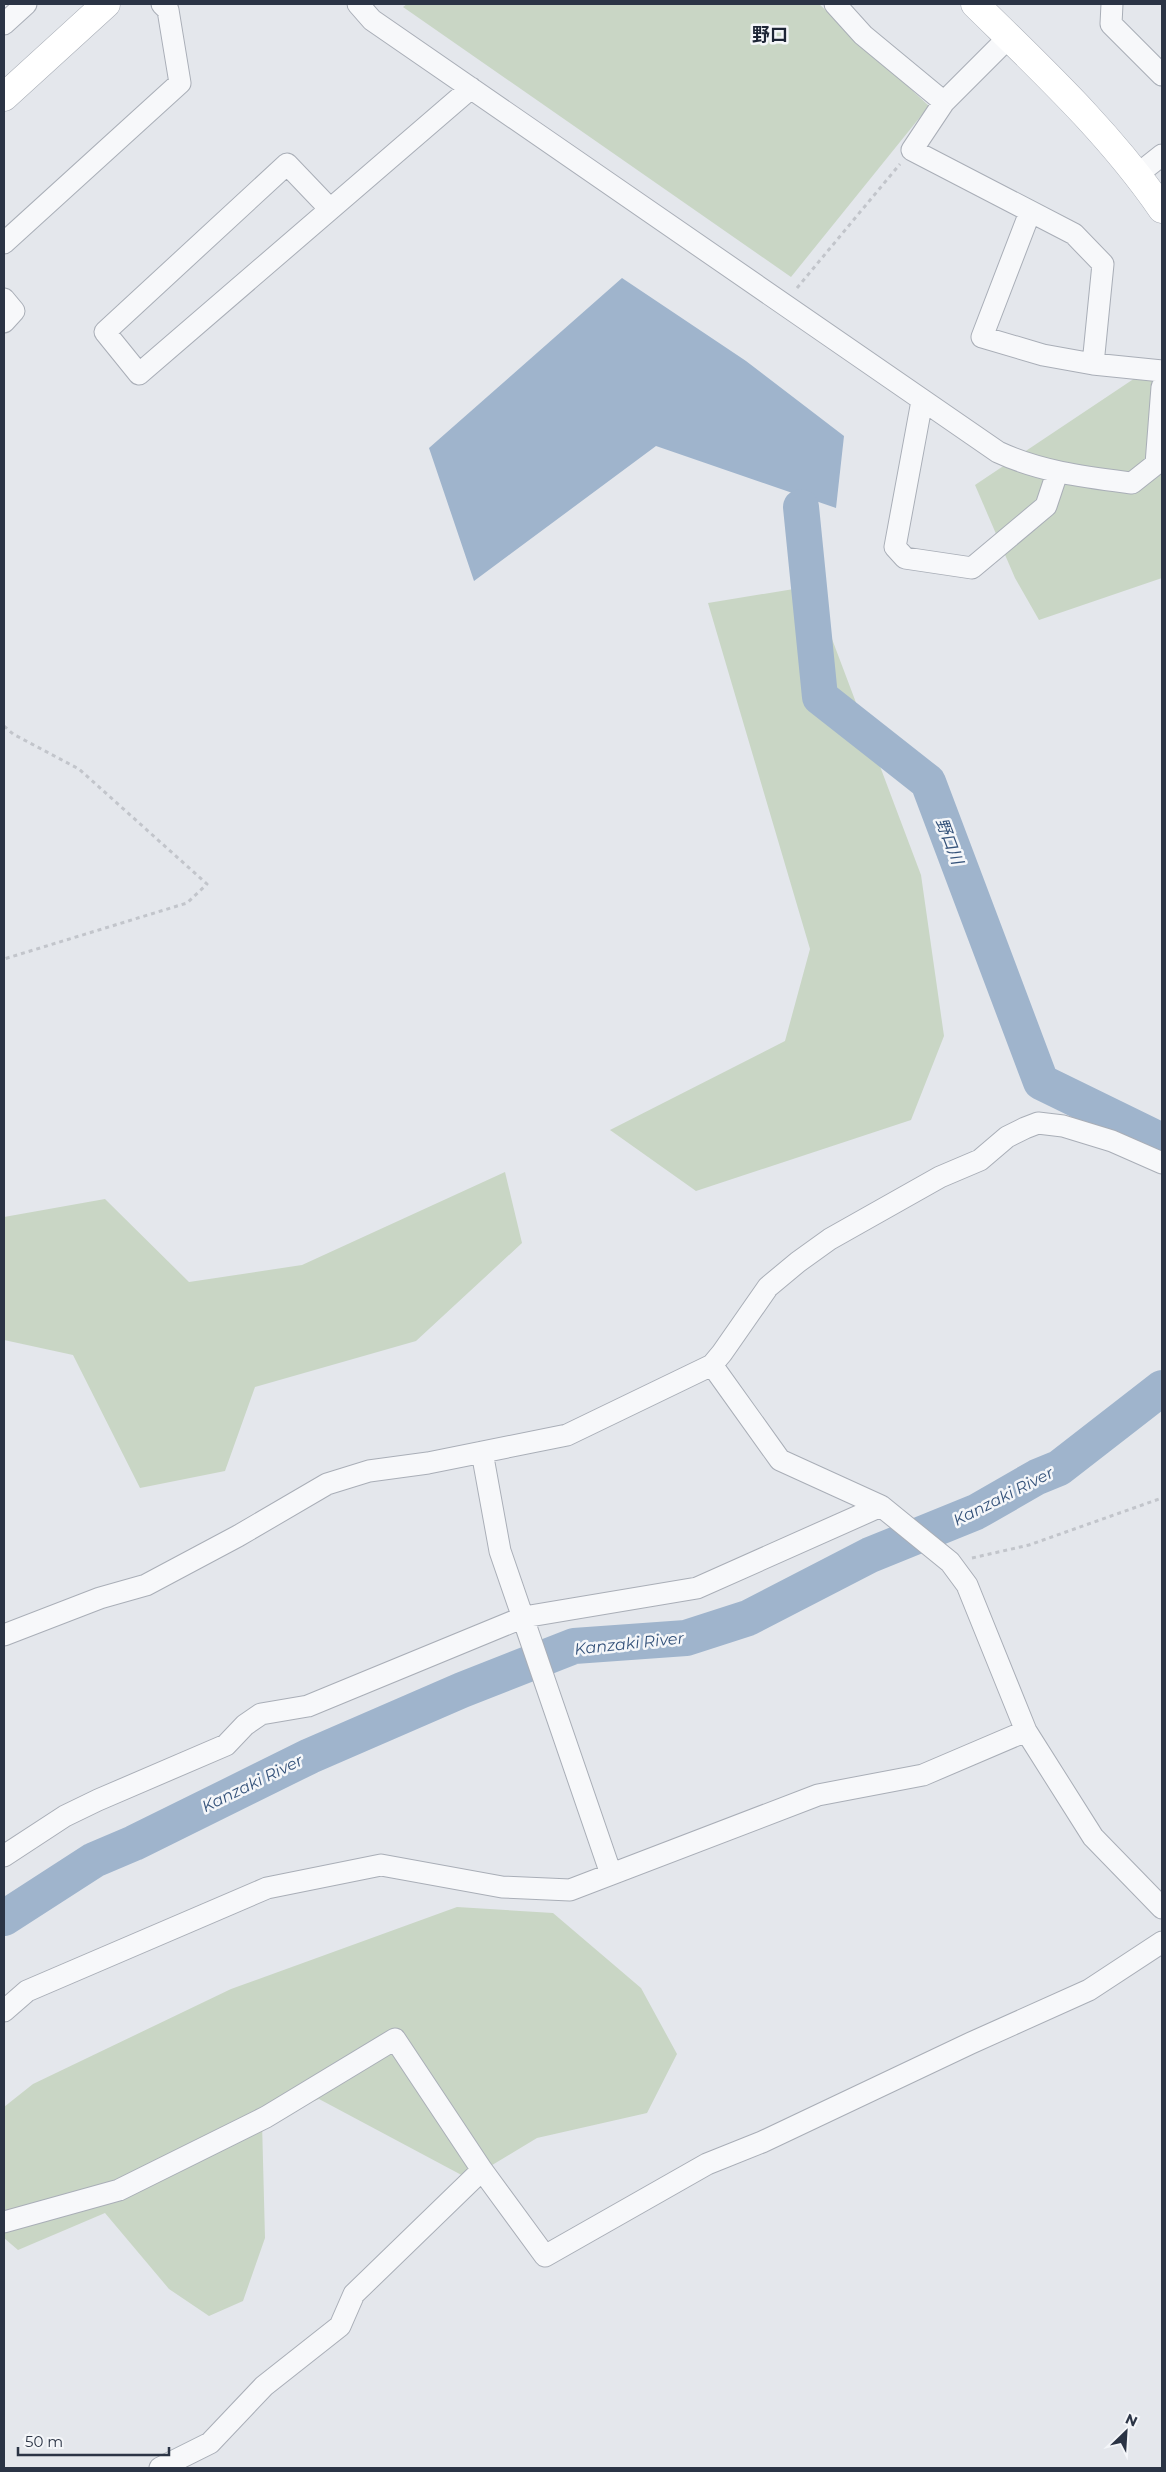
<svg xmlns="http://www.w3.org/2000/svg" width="1166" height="2472" viewBox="0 0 1166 2472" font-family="Montserrat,'Noto Sans JP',sans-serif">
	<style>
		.green { fill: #c9d6c5 }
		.water { fill: #9fb4cc }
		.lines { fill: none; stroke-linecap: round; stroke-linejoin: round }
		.river { stroke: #9fb4cc; stroke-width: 36 }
		.street-casing { stroke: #a9aeb7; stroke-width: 23 }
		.secondary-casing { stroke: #a9aeb7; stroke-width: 29 }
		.path { stroke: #c2c5cb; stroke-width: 3; stroke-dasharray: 4 4; stroke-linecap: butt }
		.street { stroke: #f7f8fa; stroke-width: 21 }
		.secondary { stroke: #fff; stroke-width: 28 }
		.labels { text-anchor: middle; stroke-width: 5; stroke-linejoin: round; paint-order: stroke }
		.water-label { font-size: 16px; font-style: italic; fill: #34527a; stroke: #f4f6f9 }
		.quarter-label { font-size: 18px; font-weight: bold; fill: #1d2536; stroke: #f4f6f9 }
	</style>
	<rect width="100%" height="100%" fill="#e4e7ec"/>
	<path class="green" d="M407,4H819L929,106L791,277L403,7Z
		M1162,360V578L1039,620L1015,578L975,485Z
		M812,586L921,875L944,1036L911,1120L696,1191L610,1130L785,1041L810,949L708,603Z
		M505,1172L522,1243L416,1341L255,1387L225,1471L140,1488L73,1355L4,1340V1217L105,1199L189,1282L302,1265Z
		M457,1907L553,1913L641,1988L677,2054L647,2113L537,2138L469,2179L319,2099L262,2122L265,2238L243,2301L209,2316L169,2289L105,2213L18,2250L4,2238V2107L33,2084L231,1989Z"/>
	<path class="water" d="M622,278L746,361L844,436L836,508L656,446L474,581L429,448Z"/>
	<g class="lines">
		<path class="river" d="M801,507L820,697L928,782L1041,1082L1162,1141
			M4,1918L94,1860L134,1843L310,1756L462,1690L574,1646L686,1638L748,1618L870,1555L976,1512L1037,1477L1059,1468L1162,1388"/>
		<defs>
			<path id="street" d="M358,4L372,20L998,452C1041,472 1085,477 1132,483L1156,464L1162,387
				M835,4L863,35L944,102
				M1112,4L1111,24L1162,75
				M4,24L26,4
				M1009,37L944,102L912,150L1074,234L1103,264L1093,364
				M1138,174L1162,155
				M330,209L287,164L105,332L139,374L471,88
				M1030,212L982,337L1043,355L1093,364L1162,371
				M4,243L180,83L168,10L162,4
				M4,299L14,311L4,322
				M922,401L895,547L905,558L972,568L1046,506L1057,473
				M712,1365L780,1460L881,1506L950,1562L967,1585L1026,1731L1093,1837L1162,1908
				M482,1452L500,1551L611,1874
				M4,1635L100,1598L146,1585L238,1536L327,1484L369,1471L428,1463L567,1435L712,1365L722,1353L768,1287L798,1262L830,1239L940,1177L980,1160L1007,1137L1025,1128L1038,1123L1063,1126L1112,1141L1162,1163
				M4,1856L65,1816L98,1800L226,1745L245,1725L261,1714L308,1706L524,1617L697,1588L881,1506
				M4,2011L27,1991L267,1888L381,1865L502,1887L570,1890L818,1795L923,1775L1026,1731
				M4,2222L119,2190L266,2117L395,2039L482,2170L545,2256L707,2164L762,2142L971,2043L1089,1990L1162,1942
				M160,2468L210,2443L264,2386L340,2326L354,2294L482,2170"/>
			<path id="secondary" d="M975,4C1041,69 1109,132 1162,209
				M4,97L106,4"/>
		</defs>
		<use href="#street" class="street-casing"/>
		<use href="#secondary" class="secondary-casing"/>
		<path class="path" d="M797,288L900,164
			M4,726L13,734L79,769L207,884L187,903L4,959
			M972,1558L1029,1545L1162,1498"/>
		<use href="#street" class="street"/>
		<use href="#secondary" class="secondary"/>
	</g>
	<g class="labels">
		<g class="water-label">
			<text transform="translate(950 841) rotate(69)" y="6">野口川</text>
			<text transform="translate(1003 1496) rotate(-27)" y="6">Kanzaki River</text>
			<text transform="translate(629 1643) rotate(-6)" y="6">Kanzaki River</text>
			<text transform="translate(252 1783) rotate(-26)" y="6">Kanzaki River</text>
		</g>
		<g class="quarter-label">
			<text x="770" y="41">野口</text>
		</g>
	</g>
	<rect width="1166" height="2472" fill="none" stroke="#2b3445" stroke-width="10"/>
	<g transform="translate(1126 2432) rotate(25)" stroke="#f4f6f9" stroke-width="4" paint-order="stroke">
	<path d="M0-4L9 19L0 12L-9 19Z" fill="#2b3445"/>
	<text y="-8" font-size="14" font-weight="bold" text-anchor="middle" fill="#2b3445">N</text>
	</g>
	<path d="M18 2447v8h151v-8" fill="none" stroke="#2b3445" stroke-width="2.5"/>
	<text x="25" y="2447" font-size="15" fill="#2b3445" stroke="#f4f6f9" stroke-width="4" paint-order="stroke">50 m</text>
</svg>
